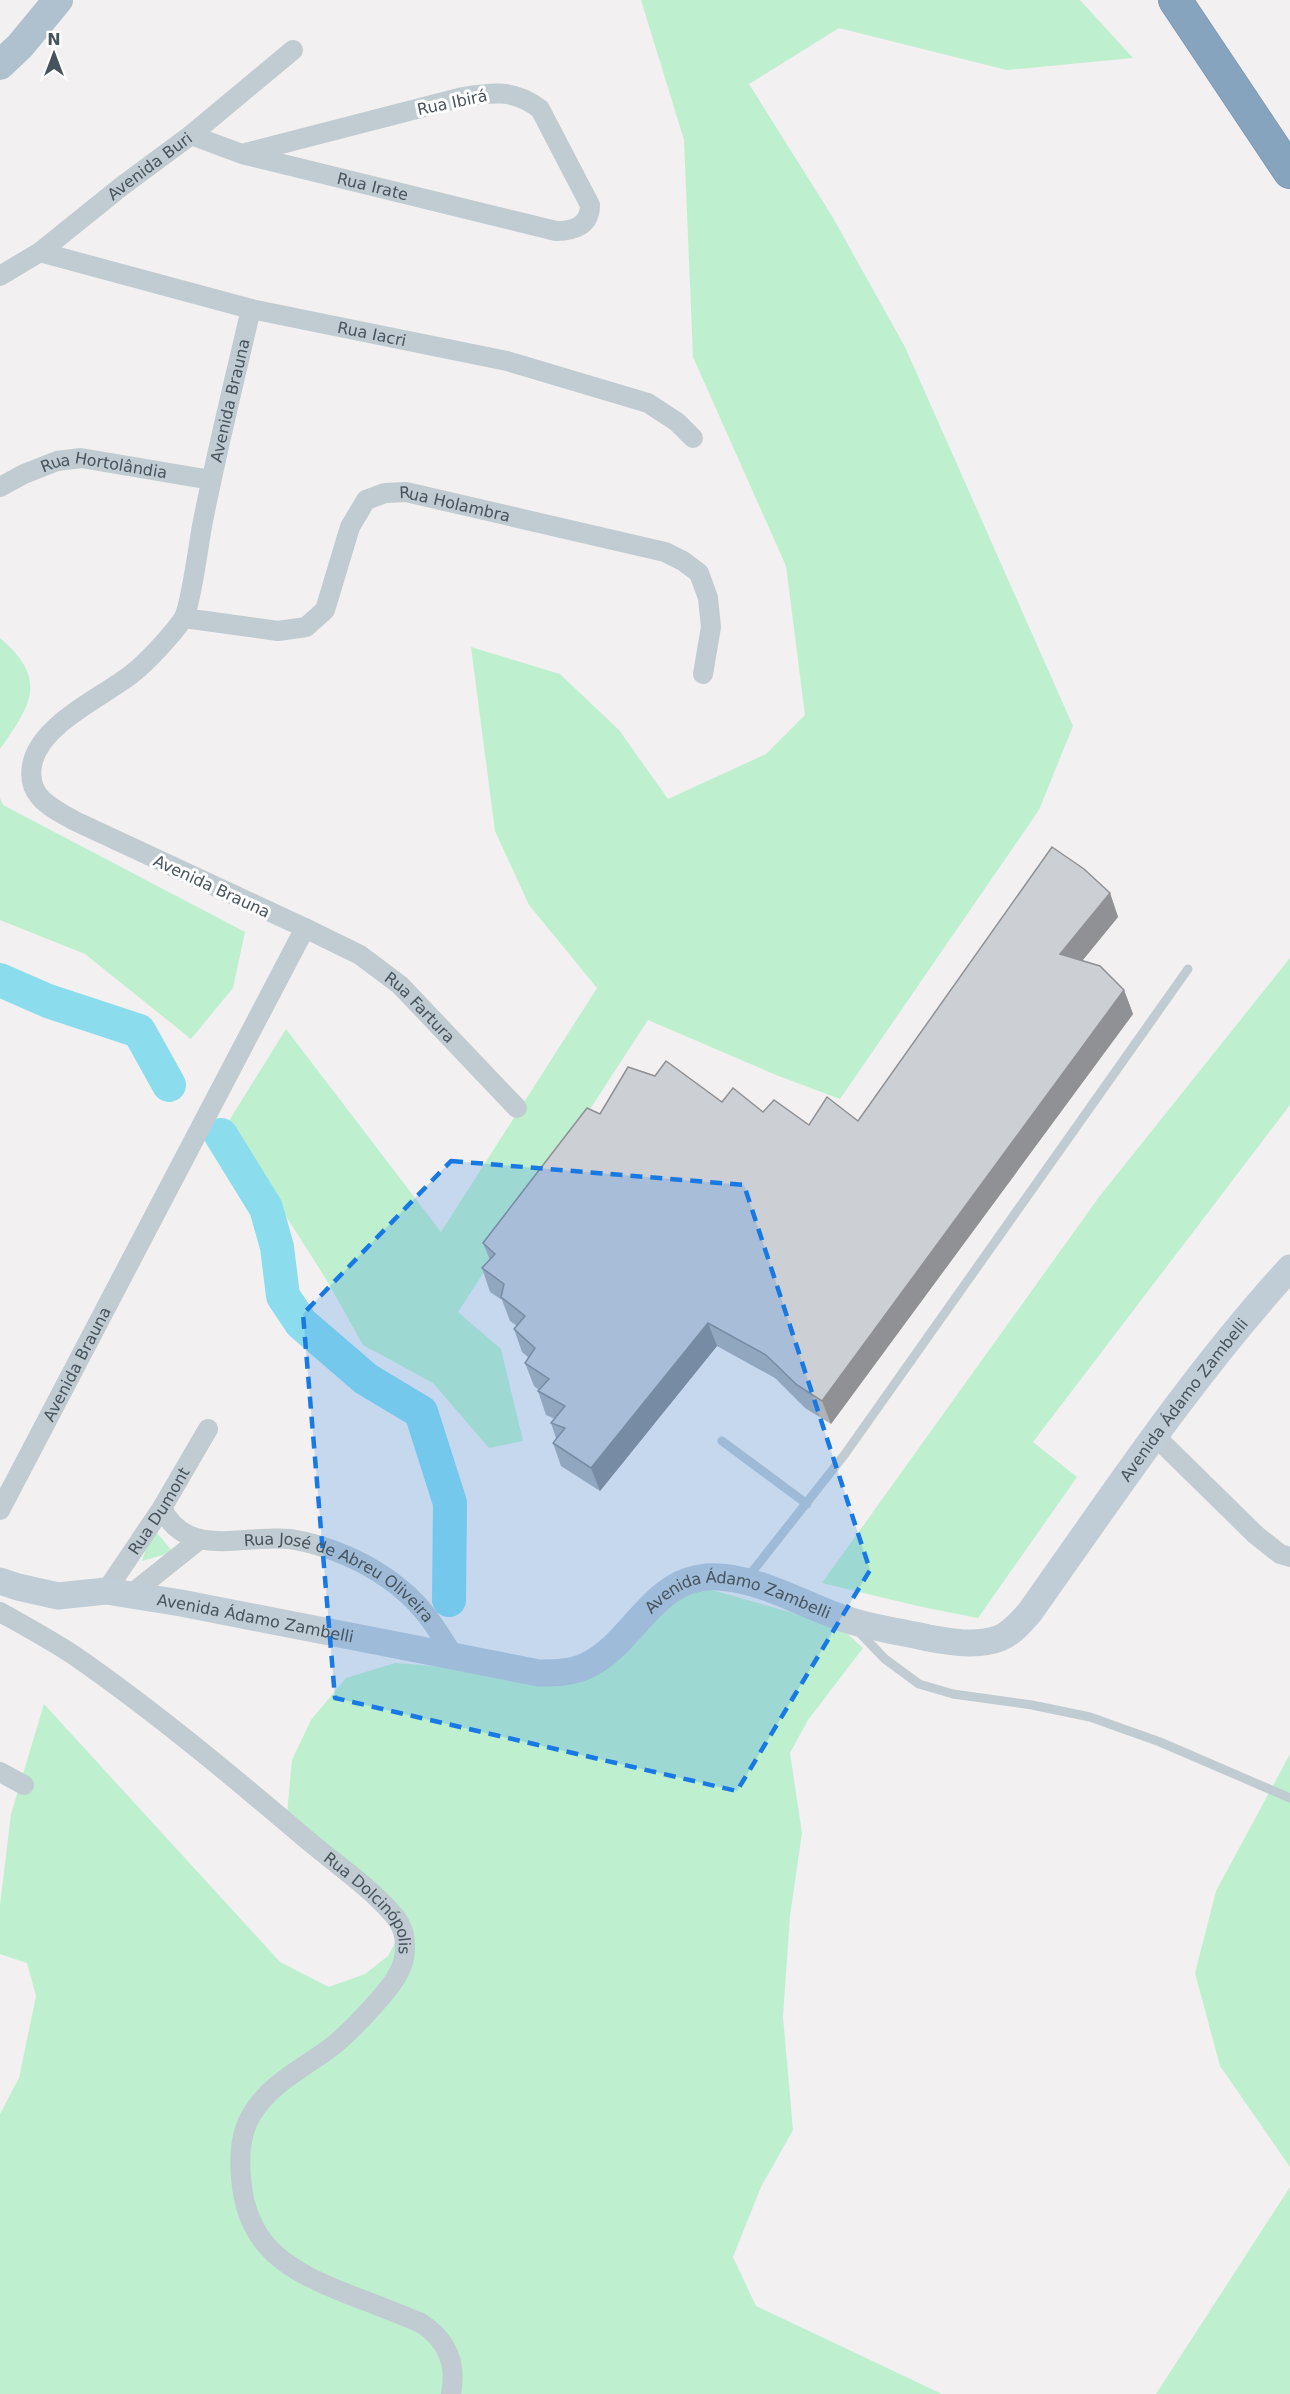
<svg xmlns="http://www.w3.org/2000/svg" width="1290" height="2394" viewBox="0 0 1290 2394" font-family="'DejaVu Sans',sans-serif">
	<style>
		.green { fill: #bef0cf }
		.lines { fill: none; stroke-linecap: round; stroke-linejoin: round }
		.river { stroke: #8bdded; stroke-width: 34 }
		.highway-casing { stroke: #728faa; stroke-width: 34 }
		.lane { stroke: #c0cbd2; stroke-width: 9 }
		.street { stroke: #c0cbd2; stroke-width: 20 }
		.secondary { stroke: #c0ccd6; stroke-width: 27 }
		.primary { stroke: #afc0cf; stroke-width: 30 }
		.highway { stroke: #87a4bf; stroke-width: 33 }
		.wall { fill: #afb2b6 }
		.shaded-wall { fill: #8f9194 }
		.building { fill: #cccfd4; stroke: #8f9194; stroke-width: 1.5 }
		.marked { fill: #1879e4; fill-opacity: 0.2; stroke: #1879e4; stroke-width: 4.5; stroke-dasharray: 12 8; stroke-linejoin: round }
		.labels { text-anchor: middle; stroke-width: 6; stroke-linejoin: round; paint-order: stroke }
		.street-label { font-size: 16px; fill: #47545d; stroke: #fff }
	</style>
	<rect width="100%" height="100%" fill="#f2f0f0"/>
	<path class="green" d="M641,0H1080L1133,58L1007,70L839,28L749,84L832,216L905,347L1073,726L1039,810L840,1099L776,1075L648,1020L458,1312L501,1349L523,1441L489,1448L433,1383L363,1345L326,1279L227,1124L286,1029L441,1232L597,988L529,905L495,831L471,647L560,674L619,730L668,799L766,754L805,715L786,566L693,357L684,140Z
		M0,638C48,679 32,704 0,749Z
		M0,798L3,805L245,932L233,988L191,1039L85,954L0,920Z
		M1290,958V1105L1033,1442L1077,1477L978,1618L922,1607L822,1583L1099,1197Z
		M153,1528L173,1552L142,1561Z
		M712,1590L839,1626L863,1648L808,1720L790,1753L802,1833L790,1916L783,2017L793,2130L761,2187L733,2257L756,2306L942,2394H0V2114L19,2078L36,1996L27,1963L0,1954V1905L11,1814L44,1704L280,1962L329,1987L365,1974L388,1956L407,1920L287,1814L292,1760L311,1720L346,1678L395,1663L423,1665L553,1681L681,1594Z
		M1290,1754V2167L1220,2066L1195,1973L1216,1891Z
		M1290,2187V2394H1156Z"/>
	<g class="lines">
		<path class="river" d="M0,980L48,1001L139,1031L169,1085
			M221,1135L266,1208L277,1247L283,1296L301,1323L366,1379L421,1412L450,1503L449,1600"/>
		<defs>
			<path id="highway" d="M1175,0L1290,172"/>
		</defs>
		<use href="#highway" class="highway-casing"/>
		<path class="lane" d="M722,1441L807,1504
			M748,1577L845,1454L1188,969
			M857,1630L885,1659L919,1684L953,1694L1032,1705L1090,1717L1160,1742L1290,1798"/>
		<g class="street">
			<path id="s1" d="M191,135L242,154L556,231C575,231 590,225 590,205L540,109C514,89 493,92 463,97L242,154"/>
			<path id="s2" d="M40,252L251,309L507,361L648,403L677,422L693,438"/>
			<path id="s3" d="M0,276L40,252L122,186L191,135L293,50"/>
			<path id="s4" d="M0,487L24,474L57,461L81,458L211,480"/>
			<path id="s5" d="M184,618L278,631L306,627L325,610L350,527L366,500L385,493L406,492L665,552L683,561L699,573L708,598L711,627L703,674"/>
			<path id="s6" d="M305,928L360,955L400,985L517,1108"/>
			<path d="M1155,1436L1256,1535L1280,1554L1290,1557"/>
			<path id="s7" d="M162,1508C187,1560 244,1534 290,1539C309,1542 329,1548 347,1556C375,1568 405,1588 424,1612C436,1626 445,1643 455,1658"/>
			<path id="s8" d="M0,1510L305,928L75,821C50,807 24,795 33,761C44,722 103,697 133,673C147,662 173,634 183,619C190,609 199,543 202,526C216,454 234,382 251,309"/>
			<path id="s9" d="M106,1591L162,1508L208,1429"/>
			<path d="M130,1595L199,1540"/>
			<path id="s10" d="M0,1612C25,1626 51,1640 75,1656C154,1711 231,1775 305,1838C333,1862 366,1884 391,1912C397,1918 402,1927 404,1935C406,1947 405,1961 399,1972C391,1990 350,2032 334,2045C306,2067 271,2082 252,2114C240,2133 239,2155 241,2177C246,2249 290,2271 350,2295C374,2304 397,2313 421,2323C447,2340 457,2363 451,2394"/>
			<path d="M0,1772L24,1785"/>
		</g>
		<path class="secondary" id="s11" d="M0,1581L18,1587L58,1596L106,1591L181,1603L539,1673C556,1673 572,1673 588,1665C636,1641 655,1572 719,1577C765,1580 805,1606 848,1620C874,1628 901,1632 928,1638C950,1642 977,1647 1000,1638C1012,1633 1021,1622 1030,1612C1113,1495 1193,1374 1290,1268"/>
		<path class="primary" d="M0,65L20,46L58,0"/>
		<use href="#highway" class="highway"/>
	</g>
	<path class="wall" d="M1110,893L1118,917L1082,961L1124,990L1133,1014L831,1424L805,1408L775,1378L717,1346L600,1491L561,1466L553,1443L556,1438L551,1423L555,1419L546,1415L538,1391L539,1390L534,1386L525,1363L529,1358L522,1352L514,1329L517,1326L510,1321L502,1300L490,1292L482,1268L490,1260L483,1243L600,1114L722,1102L809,1125L858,1121Z"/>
	<path class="shaded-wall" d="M1110,893L1118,917L1069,977L1060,954Z
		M1124,990L1133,1014L831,1424L822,1401Z
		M708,1323L717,1346L600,1491L591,1468Z"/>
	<path class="building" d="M1052,847L1084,869L1110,893L1060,954L1100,966L1124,990L822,1401L797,1385L766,1355L708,1323L591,1468L553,1443L565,1428L551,1423L565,1406L538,1391L549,1379L525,1363L535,1348L514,1329L525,1316L501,1297L504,1284L482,1268L495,1254L483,1243L587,1108L600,1114L628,1067L655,1076L666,1061L722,1102L733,1088L763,1112L774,1100L809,1125L827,1097L858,1121Z"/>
	<path class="marked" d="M451,1161L744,1185L870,1570L737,1791L335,1698L303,1314Z"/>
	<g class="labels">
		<g class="street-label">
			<text transform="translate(452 102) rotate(-12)" y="6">Rua Ibirá</text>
			<text dy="6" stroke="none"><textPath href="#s3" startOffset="186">Avenida Buri</textPath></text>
			<text dy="6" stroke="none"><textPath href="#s1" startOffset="189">Rua Irate</textPath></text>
			<text dy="6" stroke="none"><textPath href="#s2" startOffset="342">Rua Iacri</textPath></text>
			<text dy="6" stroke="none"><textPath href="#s8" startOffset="1425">Avenida Brauna</textPath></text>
			<text dy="6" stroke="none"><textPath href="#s4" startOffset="110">Rua Hortolândia</textPath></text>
			<text dy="6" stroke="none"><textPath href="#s5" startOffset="358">Rua Holambra</textPath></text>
			<text transform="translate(212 886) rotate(25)" y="6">Avenida Brauna</text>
			<text dy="6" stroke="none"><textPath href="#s6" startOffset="141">Rua Fartura</textPath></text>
			<text dy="6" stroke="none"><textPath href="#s8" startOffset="165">Avenida Brauna</textPath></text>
			<text dy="6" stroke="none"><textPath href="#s11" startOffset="1356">Avenida Ádamo Zambelli</textPath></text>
			<text dy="6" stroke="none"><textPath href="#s9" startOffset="96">Rua Dumont</textPath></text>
			<text dy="6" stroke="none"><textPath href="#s7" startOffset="201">Rua José de Abreu Oliveira</textPath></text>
			<text dy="6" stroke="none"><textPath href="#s11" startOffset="780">Avenida Ádamo Zambelli</textPath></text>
			<text dy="6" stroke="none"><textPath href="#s11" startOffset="260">Avenida Ádamo Zambelli</textPath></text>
			<text dy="6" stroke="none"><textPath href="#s10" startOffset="474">Rua Dolcinópolis</textPath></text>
		</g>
	</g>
	<g transform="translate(54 54)" stroke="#ffffff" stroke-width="4.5" paint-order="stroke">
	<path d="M0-4.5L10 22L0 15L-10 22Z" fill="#47545d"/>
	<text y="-9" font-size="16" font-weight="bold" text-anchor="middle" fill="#47545d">N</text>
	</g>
</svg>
